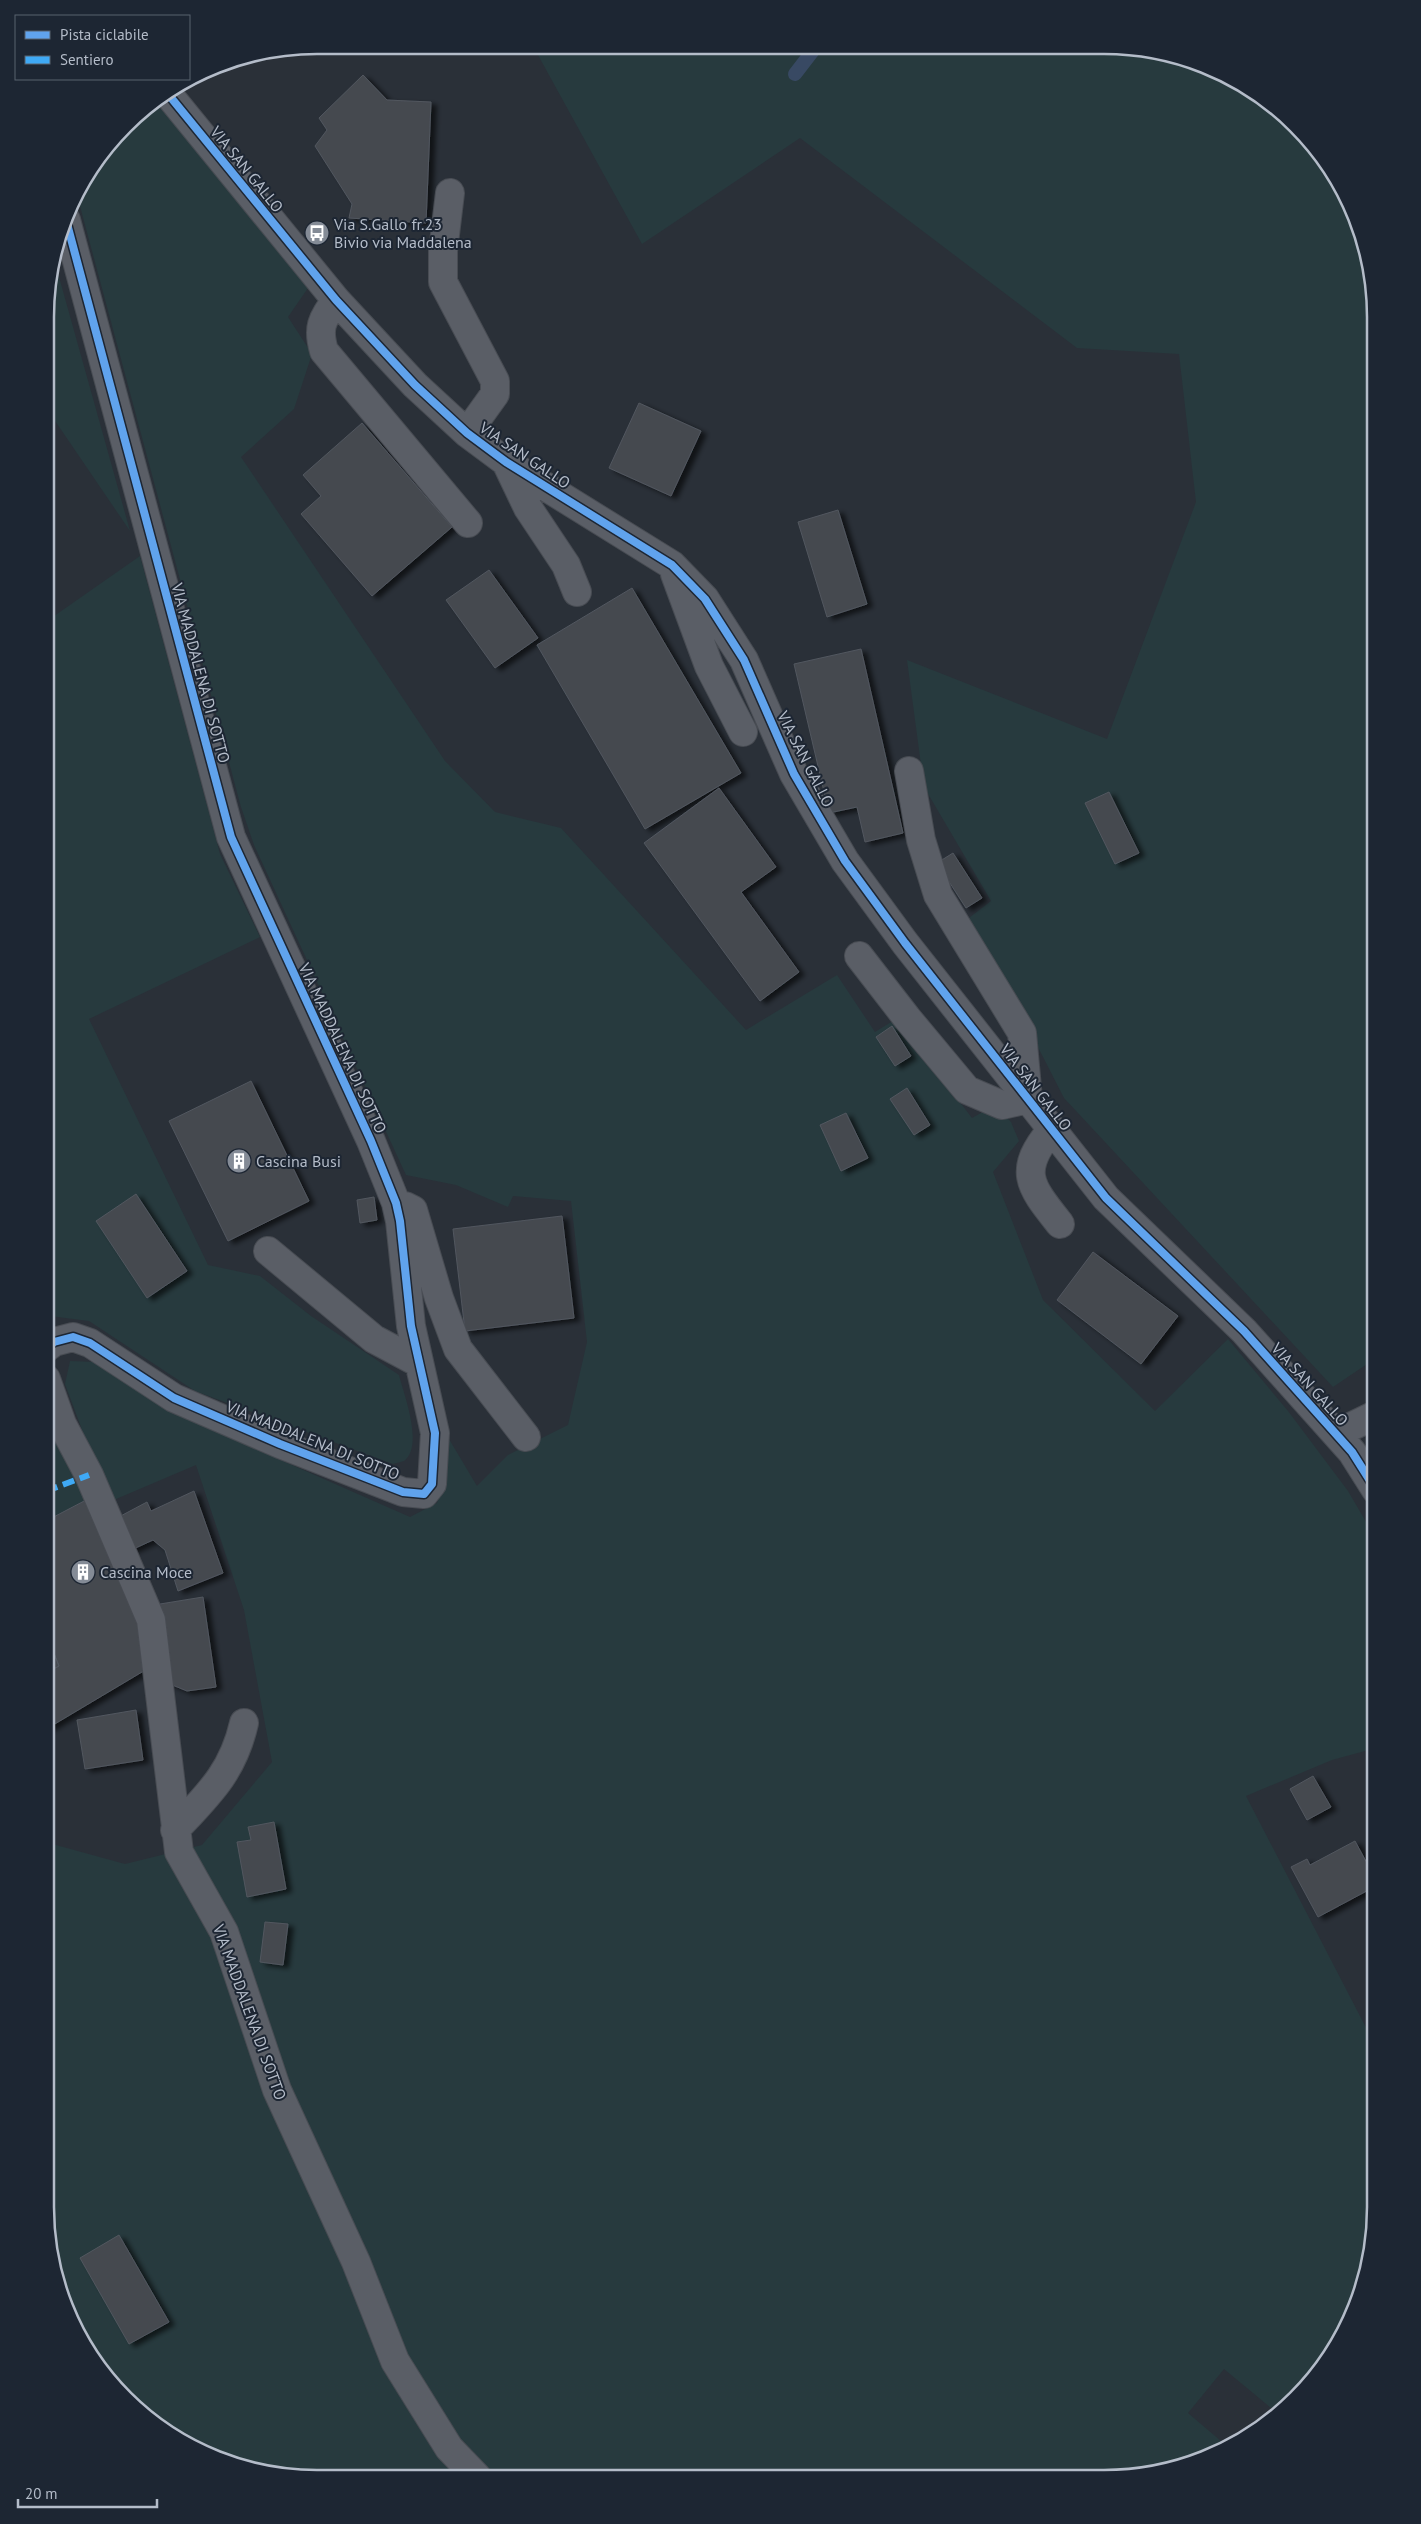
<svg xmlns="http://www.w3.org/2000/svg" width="1421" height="2524" viewBox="0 0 1421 2524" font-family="'PT Sans',sans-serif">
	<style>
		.green { fill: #273a3e }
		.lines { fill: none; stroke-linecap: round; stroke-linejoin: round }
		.stream { stroke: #384963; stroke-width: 14 }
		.building { fill: #444950; stroke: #52575f; filter: url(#shadow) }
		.minor-casing { stroke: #484c53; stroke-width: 30 }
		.minor { stroke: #5a5e66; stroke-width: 28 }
		.quiet { stroke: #3fa9f5; stroke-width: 6; stroke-dasharray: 12 6; stroke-linecap: butt }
		.cycleway-casing { stroke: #1d2633; stroke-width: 11 }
		.cycleway { stroke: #60a3ed; stroke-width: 8 }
		.labels { text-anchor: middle; stroke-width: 4; stroke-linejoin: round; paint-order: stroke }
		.street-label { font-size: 16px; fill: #b4bcc9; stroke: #1d2633 }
		.poi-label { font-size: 16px; fill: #b4bcc9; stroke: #1d2633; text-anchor: start }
		.rim { fill: none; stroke: #b4bcc9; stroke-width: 2.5 }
	</style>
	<defs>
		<filter id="shadow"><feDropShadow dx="5.5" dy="3" stdDeviation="2.5" flood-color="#0009"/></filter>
	</defs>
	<rect width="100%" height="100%" fill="#2a3038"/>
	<path class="green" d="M533,46L1157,50L1224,73L1283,112L1330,165L1361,229L1376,316V1358L1333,1387L1064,1098L1001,975L965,921L991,901L924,787L907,660L1107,739L1196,502L1179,354L1077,348L800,138L642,244Z
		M157,100L308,288L288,317L312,354L294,409L241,457L445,761L495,812L561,828L746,1030L837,975L875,1032L896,1019L972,1118L995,1105L1011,1122L1019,1141L993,1172L1043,1300L1155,1411L1228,1339L1288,1411L1348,1491L1376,1539V1748L1332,1760L1246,1796L1375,2045V2226L1355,2311L1320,2373L1277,2413L1224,2369L1188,2413L1228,2447L1192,2464L1105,2479L281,2477L197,2451L138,2412L91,2359L60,2295L45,2208V1842L125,1864L202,1845L272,1762L244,1610L196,1465L109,1502L65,1384L70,1361L95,1362L176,1414L410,1517L437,1503L447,1477L440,1424L477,1486L508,1455L568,1425L587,1342L571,1201L513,1196L508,1207L456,1185L406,1175L254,845L241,807L80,206L78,190L137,113Z
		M54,259L130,531L47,409V281Z
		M140,556L220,854L260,937L89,1019L208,1265L260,1276L311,1316L399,1375C404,1395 424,1446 404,1461C401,1462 396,1463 393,1464L195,1391L89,1321L50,1316L46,1321L47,621Z
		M46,1410L88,1499L46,1521Z"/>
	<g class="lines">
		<path class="stream" d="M795,74L815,48"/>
	</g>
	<path class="building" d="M363,75L387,100L431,102L426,223L349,218L352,204L315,146L327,130L319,118Z
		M639,403L701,431L671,496L609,468Z
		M362,423L452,527L372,596L301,514L321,496L303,475Z
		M838,510L867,604L827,617L798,522Z
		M489,570L538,638L495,668L446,600Z
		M632,588L741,773L645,829L537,645Z
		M861,649L903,833L865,842L857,807L829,813L794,664Z
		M719,788L776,867L741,892L799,972L760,1001L644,843Z
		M1109,792L1139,853L1115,864L1085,803Z
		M953,853L982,898L966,908L937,863Z
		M892,1026L911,1056L895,1066L876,1037Z
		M251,1081L309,1201L228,1241L169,1121Z
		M907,1088L930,1125L914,1135L890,1099Z
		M846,1113L868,1158L841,1171L820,1125Z
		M136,1194L187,1271L147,1298L96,1221Z
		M374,1197L377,1220L360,1223L357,1200Z
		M562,1216L574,1318L465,1331L453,1229Z
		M1093,1252L1178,1316L1141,1364L1057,1300Z
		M194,1491L223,1573L178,1591L165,1550L153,1540L129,1551L115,1519L147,1502L151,1511Z
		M88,1499L138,1614L147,1669L48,1728L46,1724V1673L59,1666L46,1633V1521Z
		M203,1597L216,1687L187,1691L165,1682L154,1605Z
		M46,1633L59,1666L46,1673Z
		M136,1710L143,1760L85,1769L77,1720Z
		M1313,1776L1331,1807L1307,1820L1290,1789Z
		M274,1822L286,1889L247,1897L237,1842L251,1840L248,1827Z
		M1355,1841L1376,1880V1886L1318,1917L1291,1867L1307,1859L1310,1865Z
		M265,1922L288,1924L283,1965L260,1962Z
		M119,2235L169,2322L129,2344L80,2258Z"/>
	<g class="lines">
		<defs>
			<path id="minor" d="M168,94L336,300L415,385L467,433L506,462L672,565L705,599L744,660L794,774L845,861L905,943L1106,1198L1244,1331L1352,1452L1376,1490
				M450,193L443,251V282L495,381V394L467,433
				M336,300C322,320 317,327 324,351L468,523
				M506,462L528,508L566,565L577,592
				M675,574L709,666L743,732
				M859,956L907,1018L967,1090L1002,1105L1028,1099L1022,1033L938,895L921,840L909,771
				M1052,1129C1017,1171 1029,1185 1060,1224
				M405,1206L413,1210L439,1298L458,1349L526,1437
				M268,1251L374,1339L419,1363
				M46,1348L54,1342L73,1337L90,1343L174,1398L280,1444L403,1492L424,1494L432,1484L435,1433L411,1326L400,1221L396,1203L371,1141L231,837L66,220
				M46,1379L62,1424L89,1475L151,1620L179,1852L224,1932L277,2090L356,2262L395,2361L449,2448L477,2477
				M1336,1434L1371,1417L1376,1418
				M175,1830C208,1795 233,1772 244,1723"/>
		</defs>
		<use href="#minor" class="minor-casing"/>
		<use href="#minor" class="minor"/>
		<path class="quiet" d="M46,1491L89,1475"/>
		<defs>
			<path id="cycleway" d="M168,94L336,300L415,385L467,433L506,462L672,565L705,599L744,660L794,774L845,861L905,943L1106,1198L1244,1331L1352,1452L1376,1490
				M46,1348L54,1342L73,1337L90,1343L174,1398L280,1444L403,1492L424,1494L432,1484L435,1433L411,1326L400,1221L396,1203L371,1141L231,837L66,220"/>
		</defs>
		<use href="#cycleway" class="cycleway-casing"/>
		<use href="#cycleway" class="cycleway"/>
	</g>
	<defs>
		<symbol id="bus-disc" viewBox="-11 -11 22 22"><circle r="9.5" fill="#848b96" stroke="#1d2633"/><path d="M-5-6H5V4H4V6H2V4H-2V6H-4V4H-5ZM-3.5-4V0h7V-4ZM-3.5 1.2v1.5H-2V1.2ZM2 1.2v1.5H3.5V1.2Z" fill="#fff"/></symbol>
		<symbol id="building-disc" viewBox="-11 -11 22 22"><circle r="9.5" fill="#848b96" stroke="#1d2633"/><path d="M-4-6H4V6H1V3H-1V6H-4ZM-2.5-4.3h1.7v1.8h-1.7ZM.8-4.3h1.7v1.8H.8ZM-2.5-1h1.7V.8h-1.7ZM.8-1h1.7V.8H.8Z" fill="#fff"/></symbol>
	</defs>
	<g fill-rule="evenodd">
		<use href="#bus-disc" x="303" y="219" width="28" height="28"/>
		<use href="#building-disc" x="225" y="1147" width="28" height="28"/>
		<use href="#building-disc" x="69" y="1558" width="28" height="28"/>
	</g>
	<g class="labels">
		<g class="street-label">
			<text transform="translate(247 169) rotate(51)" y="6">VIA SAN GALLO</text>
			<text transform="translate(525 455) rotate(34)" y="6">VIA SAN GALLO</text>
			<text transform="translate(201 673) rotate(75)" y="6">VIA MADDALENA DI SOTTO</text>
			<text transform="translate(806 759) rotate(63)" y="6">VIA SAN GALLO</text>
			<text transform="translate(343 1048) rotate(65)" y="6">VIA MADDALENA DI SOTTO</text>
			<text transform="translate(1036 1087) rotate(52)" y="6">VIA SAN GALLO</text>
			<text transform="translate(1310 1384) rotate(48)" y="6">VIA SAN GALLO</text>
			<text transform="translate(313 1440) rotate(22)" y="6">VIA MADDALENA DI SOTTO</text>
			<text transform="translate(250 2012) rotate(70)" y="6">VIA MADDALENA DI SOTTO</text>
		</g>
		<g class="poi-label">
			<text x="334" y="230">Via S.Gallo fr.23<tspan x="334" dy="18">Bivio via Maddalena</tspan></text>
			<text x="256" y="1167">Cascina Busi</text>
			<text x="100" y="1578">Cascina Moce</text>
		</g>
	</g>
	<path d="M0 0H1421V2524H0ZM317 54H1104A263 263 0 0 1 1367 317V2207A263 263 0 0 1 1104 2470H317A263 263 0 0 1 54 2207V317A263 263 0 0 1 317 54Z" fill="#1d2633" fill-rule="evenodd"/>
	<path class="rim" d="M317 54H1104A263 263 0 0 1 1367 317V2207A263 263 0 0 1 1104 2470H317A263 263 0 0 1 54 2207V317A263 263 0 0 1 317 54Z"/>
	<rect x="15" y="15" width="175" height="65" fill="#1d2633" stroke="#59626f"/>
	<rect x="25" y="31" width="25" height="8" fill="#60a3ed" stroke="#59626f"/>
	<text x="60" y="40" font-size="15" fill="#b4bcc9">Pista ciclabile</text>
	<rect x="25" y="56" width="25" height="8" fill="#3fa9f5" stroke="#59626f"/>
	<text x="60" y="65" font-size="15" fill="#b4bcc9">Sentiero</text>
	<path d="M18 2499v8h139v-8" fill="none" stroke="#b4bcc9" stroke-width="2.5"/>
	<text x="25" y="2499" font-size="15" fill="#b4bcc9" stroke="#1d2633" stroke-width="4" paint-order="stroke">20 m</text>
</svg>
